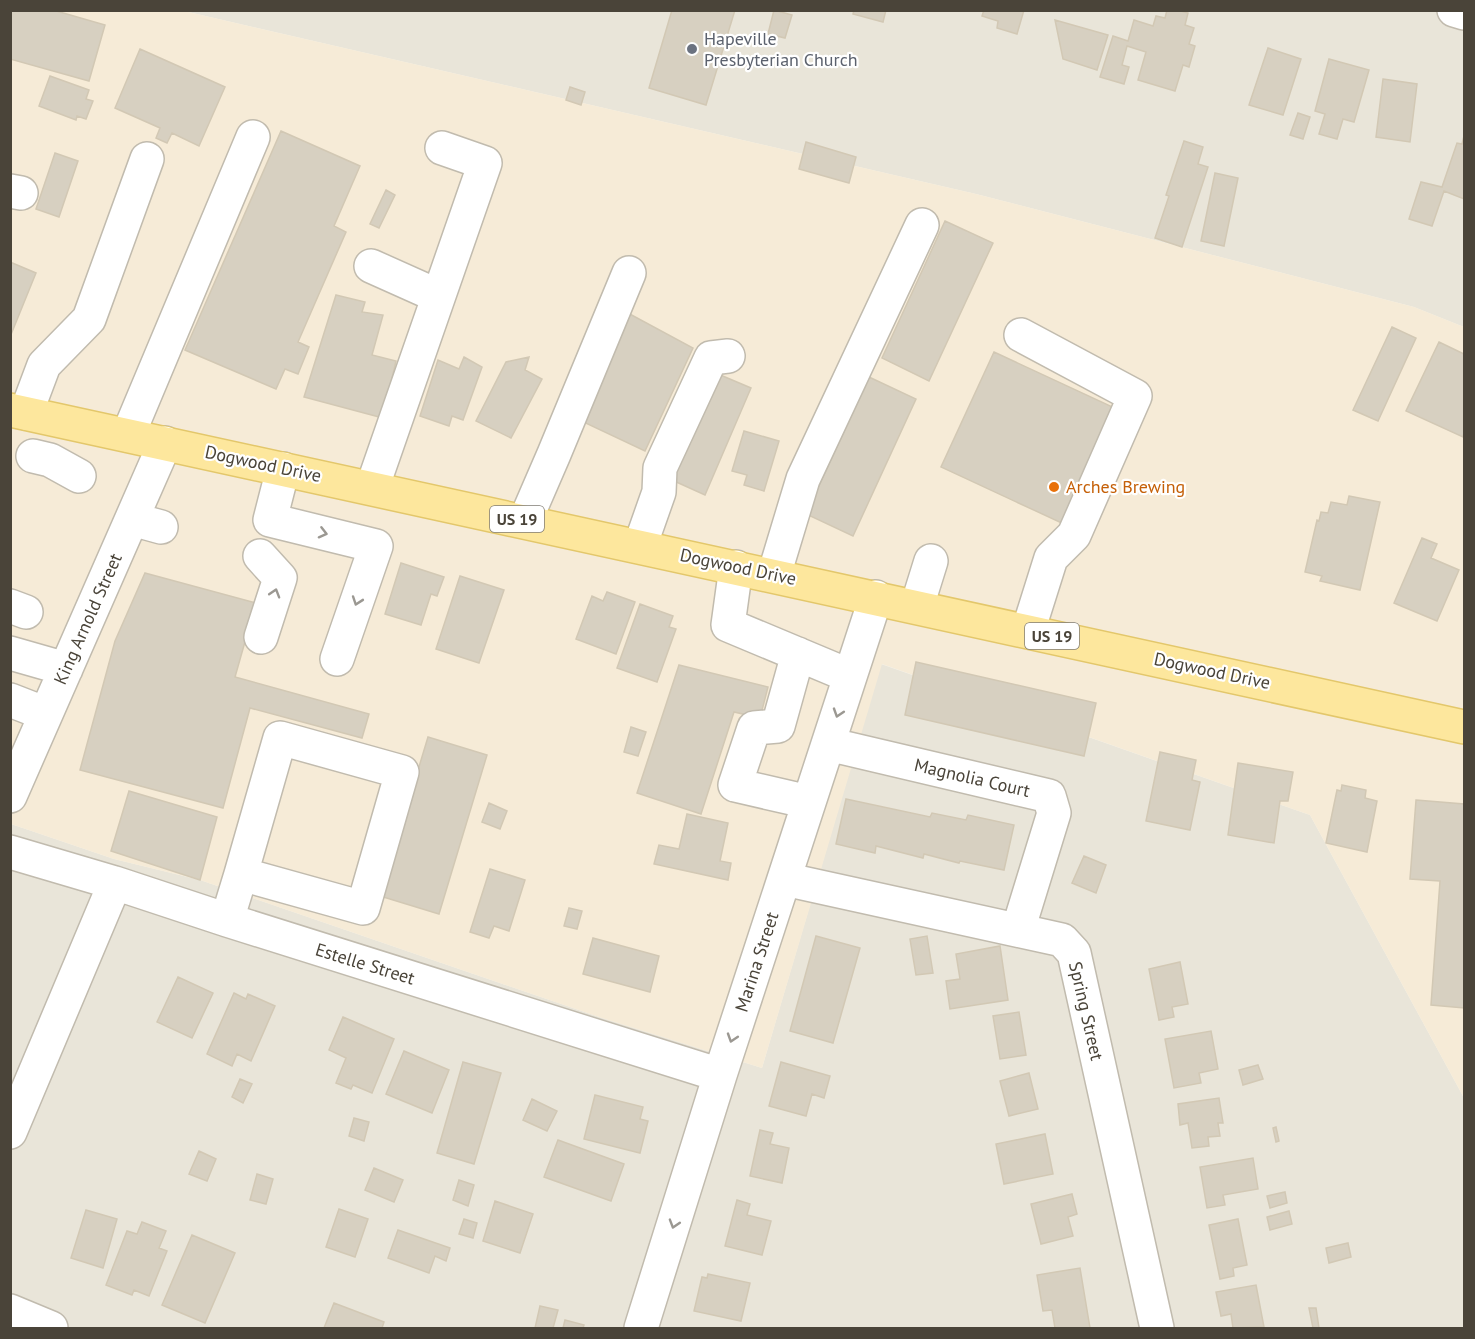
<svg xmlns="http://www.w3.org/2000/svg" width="1475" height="1339" viewBox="0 0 1475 1339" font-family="'PT Sans',sans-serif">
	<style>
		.residential { fill: #e9e5d9 }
		.commercial { fill: #f6ebd7 }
		.building { fill: #d7d0c1; stroke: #d2c8b4; stroke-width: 1.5 }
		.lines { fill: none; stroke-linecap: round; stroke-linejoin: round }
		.minor-casing { stroke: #c1bbae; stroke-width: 36 }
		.major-casing { stroke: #e3c76b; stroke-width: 36 }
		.minor { stroke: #fff; stroke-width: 33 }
		.major { stroke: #fde79d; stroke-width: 33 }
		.oneway { stroke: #9b9892 }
		.worship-dot { fill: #6b7280; stroke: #fff; stroke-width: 2 }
		.food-dot { fill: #e8710a; stroke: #fff; stroke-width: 2 }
		.labels { text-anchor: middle; stroke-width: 4.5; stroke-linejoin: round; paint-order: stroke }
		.shield { fill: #fff; stroke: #807c74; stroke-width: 1.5 }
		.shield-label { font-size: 16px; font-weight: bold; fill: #4a4439 }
		.worship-label { font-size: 18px; fill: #5b616d; stroke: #fff; text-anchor: start }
		.street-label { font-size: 18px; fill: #4a4439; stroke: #fff }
		.food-label { font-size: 18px; fill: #c56008; stroke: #fff; text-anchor: start }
	</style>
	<rect width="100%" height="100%" fill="#f5f3eb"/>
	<path class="residential" d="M184,11H1464V327L1414,307L976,194Z
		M881,664L1310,815L1464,1098V1328H65L11,1304V824L114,859L200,880L602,1018L762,1068Z"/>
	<path class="commercial" d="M11,11H184L976,194L1414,307L1464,327V1098L1310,815L882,664L762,1068L602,1018L200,880L114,859L11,824Z"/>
	<path class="building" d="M10,10H53L105,25L89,81L10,59Z
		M672,10H735L706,105L649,88Z
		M774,10L792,15L785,38L768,34Z
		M854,10H886L883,22L853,14Z
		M984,10H1024L1017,34L997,28L998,21L982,16Z
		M1167,10H1177L1188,13L1185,25L1194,28L1189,44L1195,46L1189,67L1183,65L1175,91L1138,80L1146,52L1127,46L1122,65L1129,67L1124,84L1100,77L1113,36L1128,41L1134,20L1153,26L1156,16L1165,18Z
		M1055,20L1108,35L1097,70L1063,59Z
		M1268,48L1301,59L1283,115L1249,105Z
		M140,49L225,87L199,146L172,133L167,143L156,138L160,128L115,108Z
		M1329,59L1369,70L1354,122L1343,119L1337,139L1319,134L1325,114L1315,111Z
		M50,76L89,90L86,99L93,101L86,119L77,116L76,120L39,106Z
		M1383,79L1417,84L1410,142L1376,137Z
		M570,87L585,92L581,105L566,100Z
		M1298,113L1310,117L1303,139L1290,135Z
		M281,131L360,166L334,226L346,232L298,342L309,347L298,374L285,369L276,389L185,350Z
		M1464,136V199L1444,191L1432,226L1409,219L1421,182L1442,187L1457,143L1462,144Z
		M1184,141L1203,147L1198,164L1208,167L1182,247L1155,238L1169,196L1166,195Z
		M806,142L856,157L849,183L799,169Z
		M55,153L78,161L59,217L36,209Z
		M1215,173L1238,178L1224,246L1201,241Z
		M386,190L395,195L379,228L370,224Z
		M945,221L993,243L929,381L882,358Z
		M10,262L36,273L10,337Z
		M336,295L365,302L362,312L383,315L372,355L396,361L383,418L304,397Z
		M626,312L693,348L645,451L577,419Z
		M1392,327L1416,338L1378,421L1353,410Z
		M1439,342L1464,354V433L1463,437L1406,411Z
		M994,352L1119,410L1066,525L941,467Z
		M464,357L482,367L463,420L452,416L449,426L420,416L438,360L459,369Z
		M529,357L525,370L542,379L511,438L476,421L506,362Z
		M718,374L751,388L705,495L672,480Z
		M869,377L916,399L853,536L806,514Z
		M744,431L779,441L764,491L744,485L747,475L732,471Z
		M1349,496L1380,502L1360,590L1320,581L1322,576L1305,572L1317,520L1319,521L1321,512L1328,513L1331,502L1347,505Z
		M1422,538L1437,544L1431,558L1459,570L1437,621L1394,603Z
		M401,563L444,577L437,596L431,594L421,625L385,614Z
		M145,573L256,603L235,677L369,714L362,738L250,708L223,808L80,770L115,641Z
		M460,576L504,590L479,663L436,649Z
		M607,592L635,602L616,654L576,639L592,596L603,601Z
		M640,604L673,616L669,627L676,629L657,682L617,668Z
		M916,662L1096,703L1084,756L905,715Z
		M679,665L768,687L760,718L734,712L701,814L637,793Z
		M631,727L646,732L638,756L624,752Z
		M428,737L487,755L439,914L380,896Z
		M1160,752L1196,760L1192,780L1200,782L1190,830L1146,821Z
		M1238,763L1293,772L1288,801H1280L1274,843L1228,835Z
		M1342,785L1366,790L1365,798L1377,801L1367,852L1326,843L1337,790L1341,791Z
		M129,791L217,817L200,880L111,851Z
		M846,799L930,817L932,813L966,820L968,815L1014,825L1004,870L960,861L959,863L924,854L923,858L876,846L875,853L836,844Z
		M1416,800L1464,804V1008L1431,1005L1440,881L1410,879Z
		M489,803L507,811L500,829L482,822Z
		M687,814L728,823L720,861L731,863L728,880L654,864L659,845L679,849Z
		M1084,856L1106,865L1096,893L1072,883Z
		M490,869L525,880L509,931L494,926L489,938L470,932Z
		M569,908L582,911L577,929L564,926Z
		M816,936L860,948L833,1043L790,1031Z
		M927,936L933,973L916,975L910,939Z
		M593,938L659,956L650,992L583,974Z
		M1000,946L1008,1000L950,1009L946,981L960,979L956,954Z
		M1180,962L1188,1004L1172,1007L1174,1017L1159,1020L1149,969Z
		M178,977L213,993L192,1038L157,1022Z
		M234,993L246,999L248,994L275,1006L251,1061L237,1054L232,1066L207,1054Z
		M1019,1012L1026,1055L1000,1059L993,1016Z
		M343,1017L394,1039L372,1093L353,1085L351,1089L336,1083L346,1058L329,1050Z
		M1211,1031L1218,1069L1199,1073L1201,1083L1174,1088L1165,1039Z
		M404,1051L449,1070L432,1113L386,1094Z
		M463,1062L501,1073L474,1164L437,1153Z
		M781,1062L830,1076L824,1098L812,1094L806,1116L769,1106Z
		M1258,1065L1263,1079L1243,1085L1239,1070Z
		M1029,1073L1038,1109L1009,1116L1000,1081Z
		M240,1079L252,1084L243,1103L232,1097Z
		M595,1095L643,1107L640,1119L648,1121L640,1153L584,1139Z
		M1219,1098L1223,1123H1218L1220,1136L1208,1137L1209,1146L1192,1148L1188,1123L1180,1125L1178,1104Z
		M532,1099L557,1111L547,1131L523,1120Z
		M354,1118L369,1122L364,1141L349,1136Z
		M1276,1127L1279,1141L1276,1142L1273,1128Z
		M760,1130L773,1133L770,1144L789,1148L782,1183L750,1176Z
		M1045,1134L1053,1174L1004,1184L996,1144Z
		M558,1140L624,1164L611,1201L544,1177Z
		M199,1151L216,1159L207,1181L189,1174Z
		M1253,1158L1258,1189L1223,1195L1225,1205L1207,1208L1200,1167Z
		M374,1168L403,1180L394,1202L365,1190Z
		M257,1174L273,1179L266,1204L250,1200Z
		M459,1180L474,1185L468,1206L453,1200Z
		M1285,1192L1287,1203L1270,1208L1267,1196Z
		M1072,1194L1077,1214L1068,1217L1073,1236L1041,1244L1031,1204Z
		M737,1200L750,1204L747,1215L771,1221L762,1255L725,1246Z
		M495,1201L533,1214L520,1253L483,1241Z
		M339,1209L368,1219L355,1257L326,1247Z
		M86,1210L117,1219L103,1268L71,1258Z
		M1289,1211L1292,1224L1270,1230L1267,1217Z
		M464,1219L477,1223L473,1238L459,1234Z
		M1238,1219L1247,1265L1233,1268L1234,1276L1220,1279L1209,1225Z
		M142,1222L166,1231L159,1248L167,1251L149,1296L134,1290L132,1295L106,1285L127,1231L137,1234Z
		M398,1230L450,1248L446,1261L435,1256L429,1273L388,1258Z
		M192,1235L235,1253L205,1323L162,1305Z
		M1348,1243L1351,1257L1329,1263L1326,1248Z
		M1080,1268L1090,1328H1055L1052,1310L1043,1311L1037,1275Z
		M708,1274L750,1283L741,1321L694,1311L702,1277L707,1278Z
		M1256,1285L1264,1327L1233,1328L1231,1314L1221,1316L1216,1292Z
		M334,1303L384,1322L382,1328H324Z
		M540,1306L558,1310L553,1328H535Z
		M1309,1308H1316L1319,1328H1313Z
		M565,1320L584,1325L583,1328H563Z"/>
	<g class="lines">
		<defs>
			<path id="minor" d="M1454,10L1464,13
				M10,191L21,193
				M371,266L438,296
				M1021,335L1135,396L1074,535L1051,558L1028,631
				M26,413L44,365L89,319L147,159
				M128,435L253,137
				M33,456L50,460L79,476
				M283,469L270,520L376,546L337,659
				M372,488L485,163L442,148
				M132,519L161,527
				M525,521L554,454L629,273
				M640,546L659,492L660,468L711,358L728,356
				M260,556L280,578L261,637
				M736,567L728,625L850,676
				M774,575L803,479L922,225
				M10,606L26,612
				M917,606L931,561
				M10,653L66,669
				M798,654L778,726L754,728L735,785L809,802
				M10,700L46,714
				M828,744L1049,796L1054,813L1018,930
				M10,796L165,443
				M10,852L115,883L227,920L720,1075
				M784,879L1062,940L1074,953L1157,1328
				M227,920L241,874L280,738L402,772L363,908L241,874
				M10,1132L115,883
				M10,1311L51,1328
				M641,1328L720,1075L876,597"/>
			<path id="major" d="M10,410L1464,727"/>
		</defs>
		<use href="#minor" class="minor-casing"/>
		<use href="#major" class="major-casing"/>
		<use href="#minor" class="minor"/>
		<use href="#major" class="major"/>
	</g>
	<defs><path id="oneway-chevron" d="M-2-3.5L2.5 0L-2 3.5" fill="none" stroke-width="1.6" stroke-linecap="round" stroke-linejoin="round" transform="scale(1.5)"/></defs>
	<g class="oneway">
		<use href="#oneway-chevron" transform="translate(323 533) rotate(14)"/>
		<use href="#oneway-chevron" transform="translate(275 593) rotate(-73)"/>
		<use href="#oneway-chevron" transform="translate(357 601) rotate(109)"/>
		<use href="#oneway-chevron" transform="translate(838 713) rotate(108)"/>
		<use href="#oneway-chevron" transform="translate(732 1038) rotate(108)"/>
		<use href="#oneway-chevron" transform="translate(674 1224) rotate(107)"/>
	</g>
	<circle class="worship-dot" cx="692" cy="49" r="6"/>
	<circle class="food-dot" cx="1054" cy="487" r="6"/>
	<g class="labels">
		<g class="shield">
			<rect x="490" y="506" width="54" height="26" rx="4.5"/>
			<rect x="1025" y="623" width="54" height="26" rx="4.5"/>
		</g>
		<g class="shield-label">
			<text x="517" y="525">US 19</text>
			<text x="1052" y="642">US 19</text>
		</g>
		<g class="worship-label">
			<text x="704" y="45">Hapeville<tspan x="704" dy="21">Presbyterian Church</tspan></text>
		</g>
		<g class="street-label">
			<text transform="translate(263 464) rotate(12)" y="6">Dogwood Drive</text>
			<text transform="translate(738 567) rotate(12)" y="6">Dogwood Drive</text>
			<text transform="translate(88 619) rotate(-66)" y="6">King Arnold Street</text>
			<text transform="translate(1212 671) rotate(12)" y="6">Dogwood Drive</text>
			<text transform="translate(972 778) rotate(13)" y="6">Magnolia Court</text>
			<text transform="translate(757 962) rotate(-72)" y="6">Marina Street</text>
			<text transform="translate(365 964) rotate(17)" y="6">Estelle Street</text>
			<text transform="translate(1086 1011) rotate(77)" y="6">Spring Street</text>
		</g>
		<g class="food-label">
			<text x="1066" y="493">Arches Brewing</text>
		</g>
	</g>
	<rect width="1475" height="1339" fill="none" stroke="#4a4439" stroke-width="24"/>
</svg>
